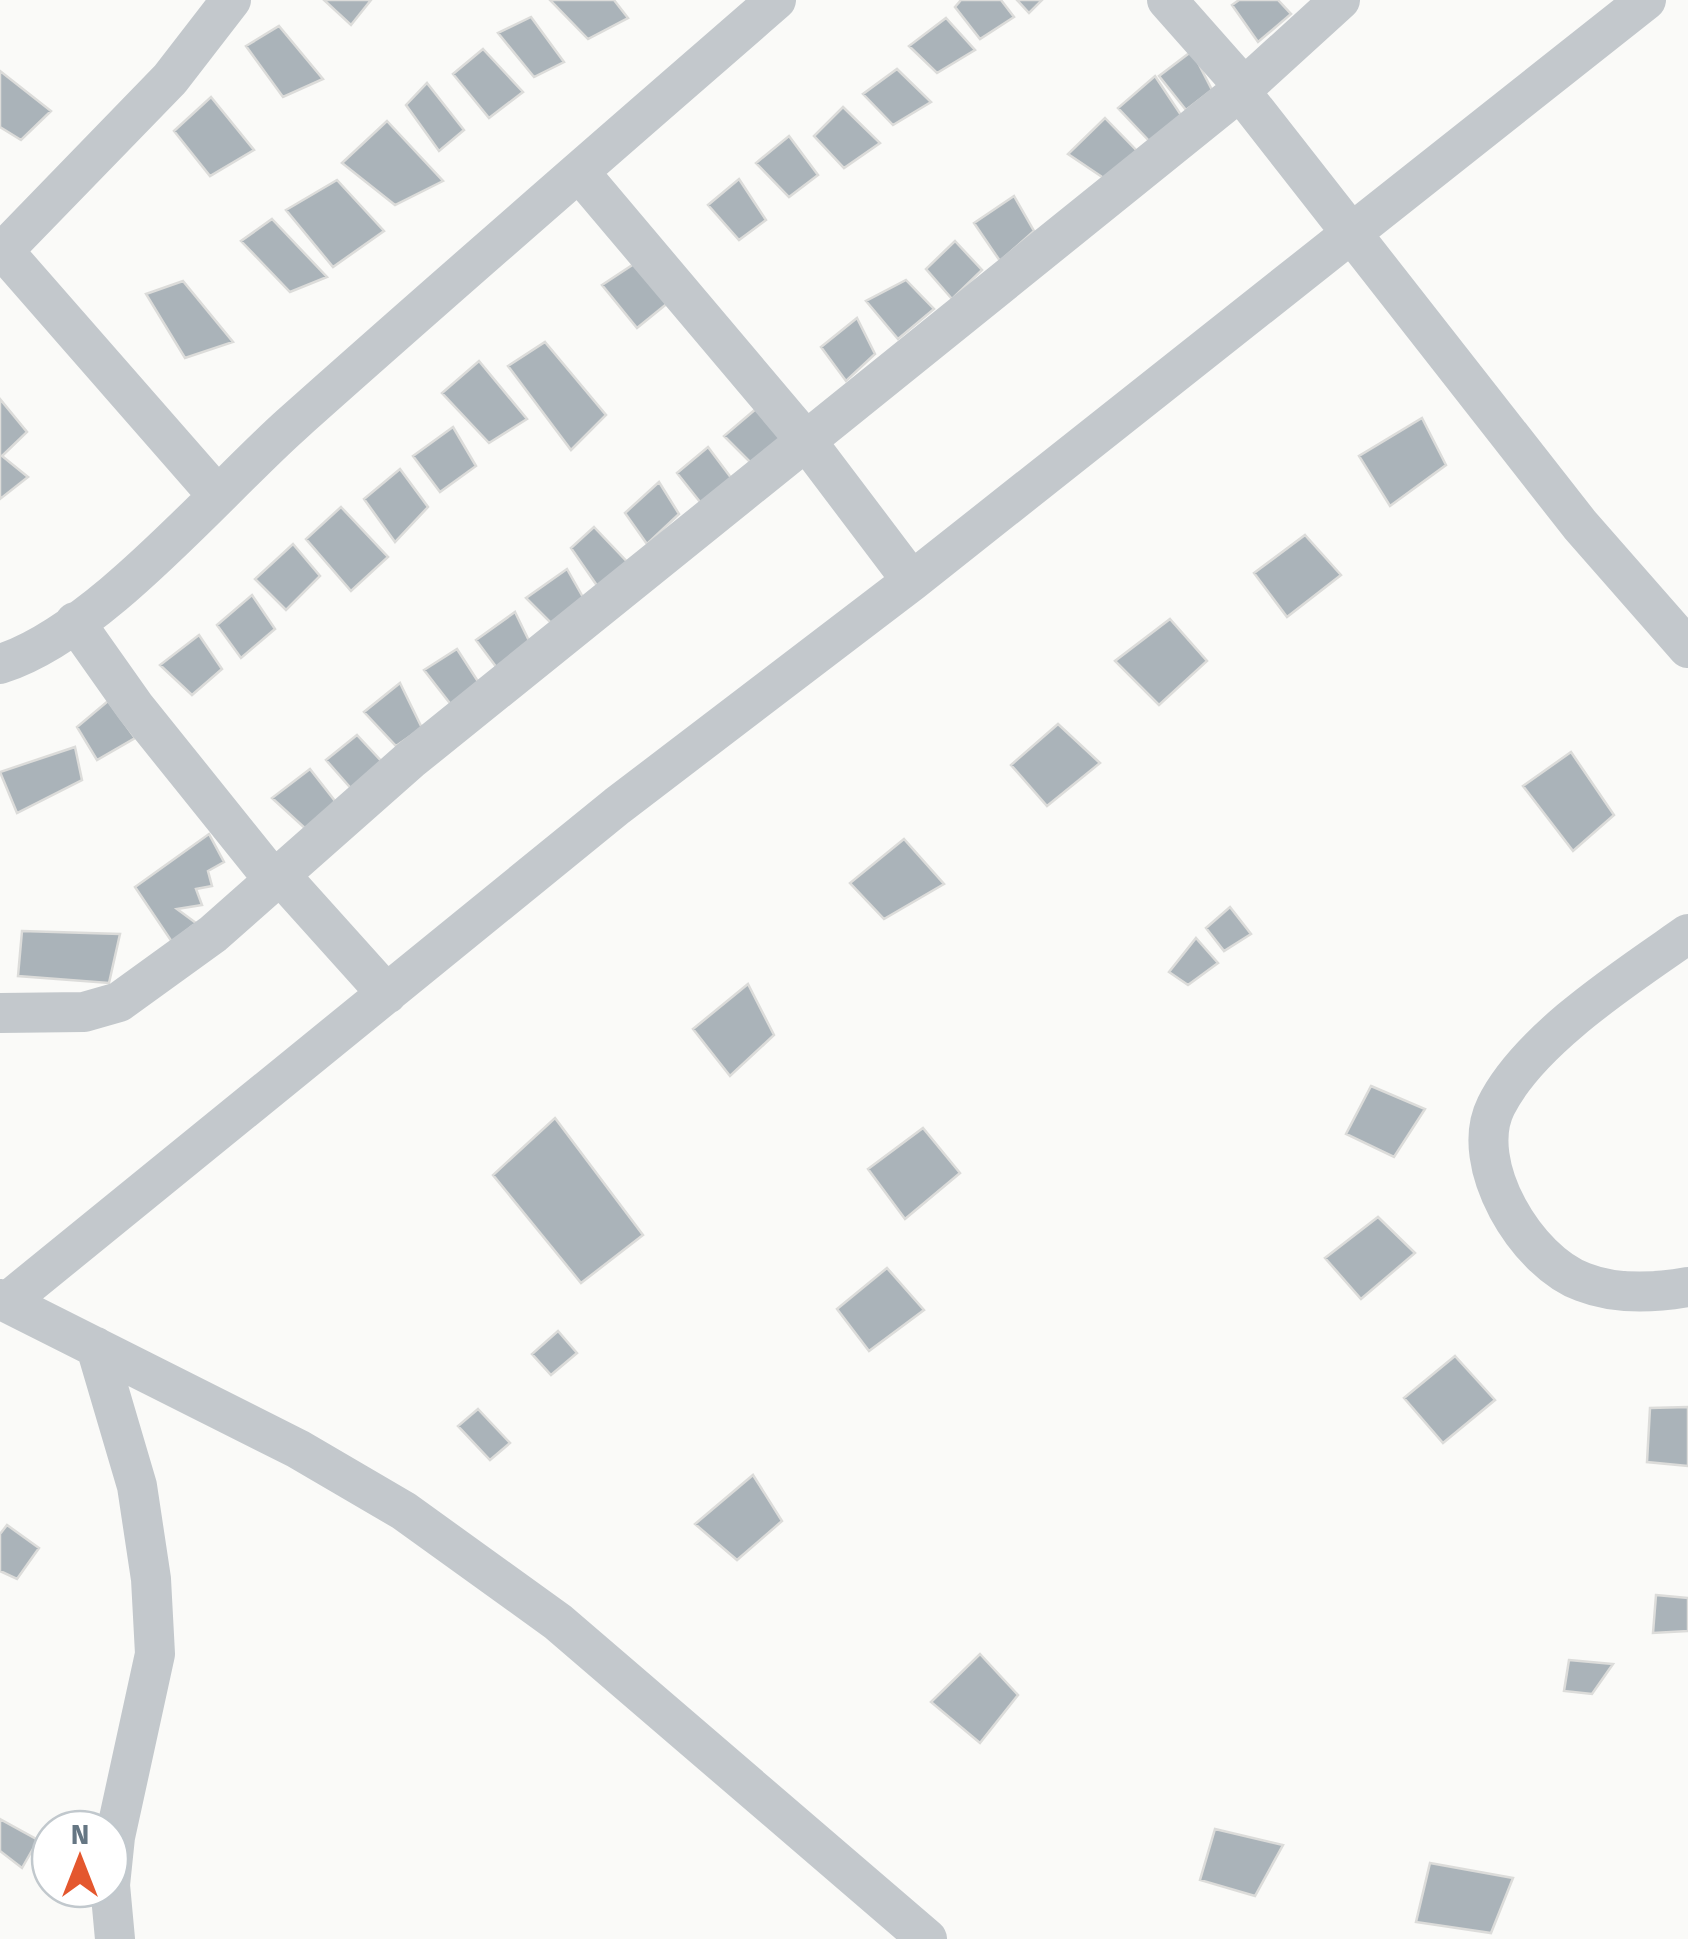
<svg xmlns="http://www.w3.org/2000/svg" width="1688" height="1939" viewBox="0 0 1688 1939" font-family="'Fira Sans',sans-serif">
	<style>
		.building { fill: #aab3b9; stroke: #dcdcda; stroke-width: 2.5 }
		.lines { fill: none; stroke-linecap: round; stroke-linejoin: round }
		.street { stroke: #c3c8cc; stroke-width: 40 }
	</style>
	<rect width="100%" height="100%" fill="#fafaf8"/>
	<path class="building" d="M324,0H371L351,25Z
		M550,0H614L628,18L588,39Z
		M961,0H1001L1014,17L980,39L955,7Z
		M1017,0H1042L1029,13Z
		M1239,0H1278L1291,14L1258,42L1232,5Z
		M531,17L564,62L534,77L498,33Z
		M946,18L975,50L937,73L909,46Z
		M279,26L323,79L283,97L246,46Z
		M483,49L523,92L489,118L453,74Z
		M1192,51L1212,90L1186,110L1159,76Z
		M897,69L931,102L893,125L863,94Z
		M0,71L51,111L21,140L0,127Z
		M1155,76L1181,115L1152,144L1118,108Z
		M427,83L464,130L439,151L406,105Z
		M211,97L254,150L210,176L174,131Z
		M843,107L880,143L844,168L814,136Z
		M1105,118L1140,154L1111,183L1068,154Z
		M387,121L443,181L395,205L342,163Z
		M789,136L818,175L789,197L756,163Z
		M739,179L766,220L739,240L708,205Z
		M337,180L384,231L333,267L286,210Z
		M1014,196L1034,231L1000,261L974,223Z
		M272,219L327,277L290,292L241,241Z
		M955,241L982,270L952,299L926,269Z
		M640,260L669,302L637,328L602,285Z
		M906,280L934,309L898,339L866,301Z
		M183,281L233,342L185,358L146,294Z
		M857,318L875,354L846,381L821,347Z
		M545,342L606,415L571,450L508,366Z
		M479,361L527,419L489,443L442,393Z
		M0,399L27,432L2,456L28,477L0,499Z
		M764,402L785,439L754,466L724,436Z
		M1422,418L1446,465L1390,506L1359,456Z
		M453,427L476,466L440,492L413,456Z
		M708,447L735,483L704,507L677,473Z
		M400,469L428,507L395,542L364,499Z
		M659,482L679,514L647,544L625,513Z
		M341,507L388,557L351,591L306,539Z
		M594,527L633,568L598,587L571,548Z
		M1305,535L1341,575L1287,617L1254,573Z
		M293,544L320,576L286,610L255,579Z
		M567,569L584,599L556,628L526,598Z
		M252,595L275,629L241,658L217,625Z
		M515,612L533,649L500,672L476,640Z
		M1170,619L1207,661L1159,705L1115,661Z
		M199,635L222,669L192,695L160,665Z
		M457,649L479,683L452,706L424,670Z
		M400,683L422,728L396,746L364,712Z
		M108,701L135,738L97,760L77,727Z
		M1058,724L1100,763L1047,806L1011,765Z
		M357,735L385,765L355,793L326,760Z
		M75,747L82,780L17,813L0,772Z
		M1571,752L1614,815L1573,851L1523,786Z
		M310,769L335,801L308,831L272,798Z
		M209,834L224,862L208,871L212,886L196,889L202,905L177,909L196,923L172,942L135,887Z
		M904,839L944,884L884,919L850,883Z
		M1230,907L1251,934L1224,951L1206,928Z
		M22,931L120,934L109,983L18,976Z
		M1196,938L1218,963L1188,985L1169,972Z
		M748,984L774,1035L730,1076L693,1029Z
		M1371,1086L1425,1109L1394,1157L1346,1134Z
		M555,1118L643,1235L581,1283L493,1175Z
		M923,1128L960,1173L905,1219L868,1169Z
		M1378,1217L1415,1253L1361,1299L1325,1258Z
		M887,1268L924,1310L869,1351L837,1309Z
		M558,1331L577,1353L551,1375L532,1354Z
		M1455,1356L1495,1400L1443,1443L1404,1398Z
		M1688,1407V1466L1647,1462L1650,1408Z
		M478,1409L510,1443L490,1460L458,1426Z
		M753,1475L782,1521L737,1560L695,1524Z
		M7,1525L39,1548L17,1579L0,1571V1534Z
		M1656,1595L1688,1598V1631L1653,1633Z
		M980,1654L1018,1695L980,1743L931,1702Z
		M1569,1660L1613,1664L1592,1694L1564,1691Z
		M0,1819L38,1840L22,1868L0,1851Z
		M1215,1829L1283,1845L1255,1896L1200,1880Z
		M1430,1863L1513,1878L1491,1933L1416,1922Z"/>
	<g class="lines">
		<path class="street" d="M1167,0L1244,87
			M1240,91L1580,525L1688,648
			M579,172L807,442L912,581
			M0,247L218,496
			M4,250L170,79L231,0
			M75,622L135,707L274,880
			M0,664C97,634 215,493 291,425C451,282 614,141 776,0
			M280,875L387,994
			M1688,934C1628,976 1529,1039 1496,1106C1467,1164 1527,1262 1583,1282C1616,1295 1654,1293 1688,1287
			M0,1013L84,1012L119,1002L213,934L410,760L1240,91L1340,0
			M0,1299L298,1449L404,1511L558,1622L927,1939
			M7,1302L617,806L912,581L1646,0
			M96,1347L137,1486L151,1579L155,1654L115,1837L110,1885L115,1939"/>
	</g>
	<g transform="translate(80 1859)"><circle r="48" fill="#ffffff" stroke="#c1c8cd" stroke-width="2.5"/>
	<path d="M0-8L18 38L0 25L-18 38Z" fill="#e4572e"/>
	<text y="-15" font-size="28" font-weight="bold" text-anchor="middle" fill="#657683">N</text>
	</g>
</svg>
